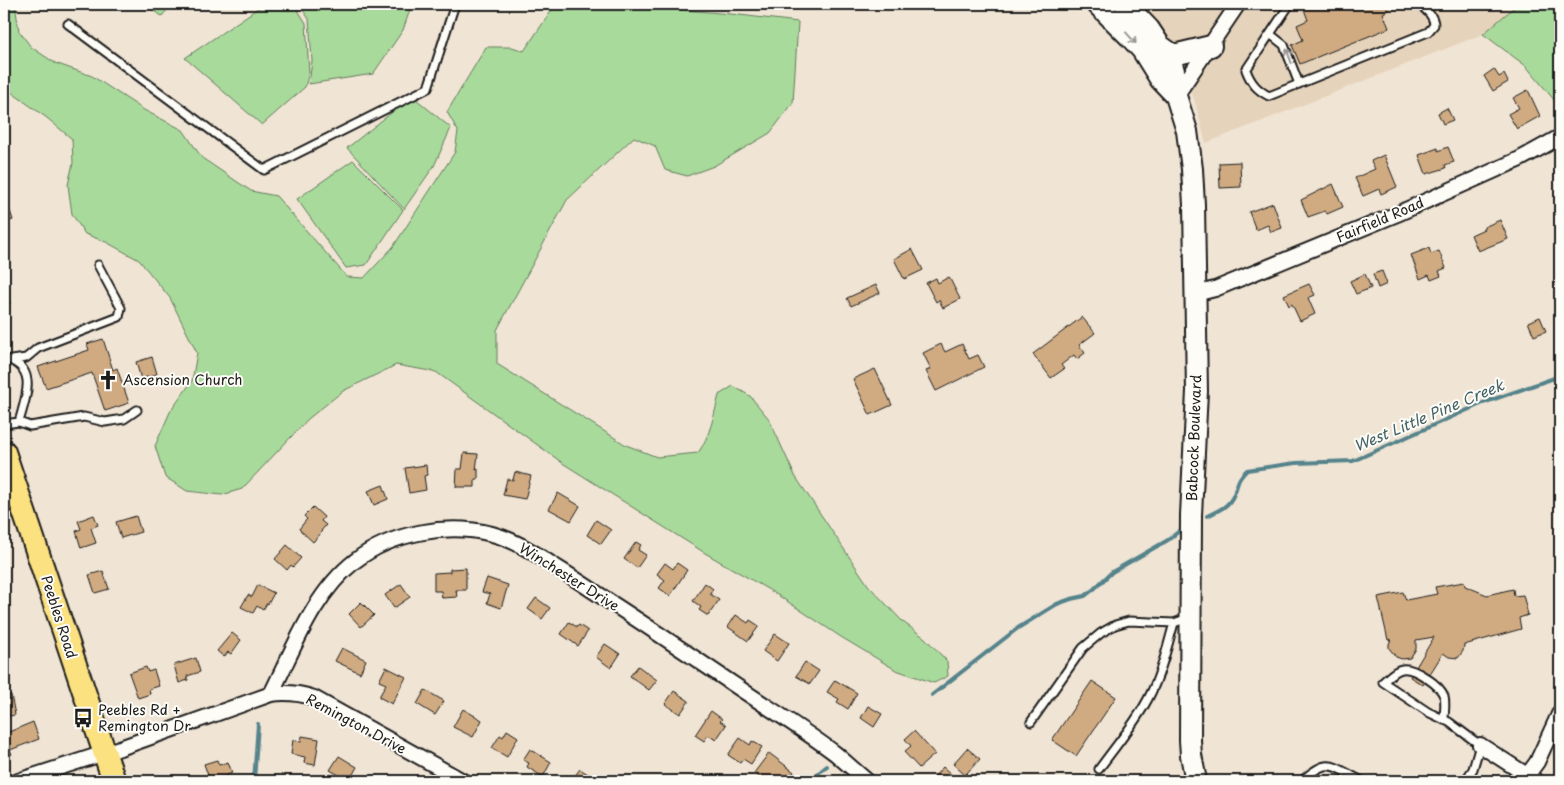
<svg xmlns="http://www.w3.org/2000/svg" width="1564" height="785" viewBox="0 0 1564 785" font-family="'Playpen Sans',sans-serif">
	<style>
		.built { fill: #e6d3bb }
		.green { fill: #a8da9b; stroke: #627b5c }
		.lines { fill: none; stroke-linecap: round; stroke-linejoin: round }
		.stream { stroke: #54838b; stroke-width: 4 }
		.building { fill: #d0ab82; stroke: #1c1c1c }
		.lane-casing { stroke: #1c1c1c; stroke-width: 11 }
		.street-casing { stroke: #1c1c1c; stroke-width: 18 }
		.secondary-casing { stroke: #1c1c1c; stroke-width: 24 }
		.primary-casing { stroke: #1c1c1c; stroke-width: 26 }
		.lane { stroke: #fdfcf7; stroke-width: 7 }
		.street { stroke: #fdfcf7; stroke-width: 14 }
		.secondary { stroke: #fdfcf7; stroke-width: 20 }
		.primary { stroke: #fbe180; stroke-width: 22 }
		.oneway { stroke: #989794 }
		.labels { text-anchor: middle; stroke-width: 4; stroke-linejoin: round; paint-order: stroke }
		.street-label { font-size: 14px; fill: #1c1c1c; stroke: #fdfcf7 }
		.poi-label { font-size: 14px; fill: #1c1c1c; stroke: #fdfcf7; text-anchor: start }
		.water-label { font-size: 15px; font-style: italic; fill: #416166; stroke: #fdfcf7 }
	</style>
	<rect width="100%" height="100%" fill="#f0e4d4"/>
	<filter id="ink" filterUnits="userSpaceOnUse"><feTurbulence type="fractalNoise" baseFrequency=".02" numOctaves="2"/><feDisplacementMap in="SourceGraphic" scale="10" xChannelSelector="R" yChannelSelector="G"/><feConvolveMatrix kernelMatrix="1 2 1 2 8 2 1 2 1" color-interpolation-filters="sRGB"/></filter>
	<g filter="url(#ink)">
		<path class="built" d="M1135,4H1518L1483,34L1206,143L1194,99L1173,42Z"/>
		<path class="green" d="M4,4H15L19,31L31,47L55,63L92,76L144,110L183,130L202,158L251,191L276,196L347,277L364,278L393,247L455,152L458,131L447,112L486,47H512L524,51L556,4H615L731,14L798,22L793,103L770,133L714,166L687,176L665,170L655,146L634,137L567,200L497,330V364L626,445L657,457L698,453C710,436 714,415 719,395L733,386L750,396L769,419L795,476L868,585L903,622L925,638L947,661L948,676L934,683L896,670L841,637L776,594L705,553L564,464L436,372L396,365L343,391L308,419L242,489L222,495L187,491L165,477L155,446L170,412L192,381L197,353L170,298L139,260L106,242L85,234L72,214L68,185L73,163L72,139L47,118L4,87Z
			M143,4H172L162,16Z
			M264,4H294L306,23L309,73L305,87L262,125L185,58Z
			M299,4H412L403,30L373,74L309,84L312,61L309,19Z
			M1518,4H1560V107L1526,66L1483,34Z
			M416,99L451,128L434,166L404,209L347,148L400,106Z
			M353,160L403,210L366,265L346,268L297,199Z"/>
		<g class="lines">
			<path class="stream" d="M1207,516C1218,511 1229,507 1234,494C1239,482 1236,481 1247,470L1296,463L1353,461L1483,403L1560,376
				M932,695L1018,628L1057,604L1071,599L1085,596L1094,589L1112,572L1168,540L1183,528
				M254,781L258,724
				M809,781L827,766"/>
		</g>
		<path class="building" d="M1302,4H1387L1389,10L1383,13L1389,28L1300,64L1292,45L1303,40L1297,25L1308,20Z
			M1494,69L1499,77L1504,74L1508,82L1493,91L1484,76Z
			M1528,90L1540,116L1517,129L1508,114L1519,108L1513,98Z
			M1447,108L1453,120L1443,124L1438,113Z
			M1448,147L1454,162L1445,165L1446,168L1426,174L1419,155L1438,148V151Z
			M1384,155L1397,187L1381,194L1379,189L1363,196L1355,178L1375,169L1371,161Z
			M1240,162L1241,187L1220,188L1219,163Z
			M1333,184L1343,207L1327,214L1325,211L1308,217L1301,200Z
			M7,202L13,220L4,223V204Z
			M1273,203L1282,228L1271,232L1268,225L1256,230L1249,212Z
			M1500,220L1508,239L1478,251L1471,235L1484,229V227Z
			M1429,248L1431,254L1439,251L1446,268L1439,271L1441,276L1431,280L1429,275L1420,279L1411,255Z
			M912,249L923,270L904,279L894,259Z
			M1382,271L1387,284L1378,288L1373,274Z
			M1365,274L1371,288L1356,294L1350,281Z
			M949,277L960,299L943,308L939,300L936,302L926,283L936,278L938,283Z
			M1309,284L1315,295L1308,298L1315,314L1300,321L1292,304L1289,306L1284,295Z
			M4,285L10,304L4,306Z
			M876,285L880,293L851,306L847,298Z
			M1082,317L1095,333L1079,345L1085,353L1077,359L1074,355L1061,365L1064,369L1051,378L1033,354Z
			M1540,317L1546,331L1534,336L1528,322Z
			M103,339L113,370L117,368L129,403L105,411L92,373L46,388L38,367L89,350L87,344Z
			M941,344L945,352L962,344L969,359L978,355L984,367L936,391L926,371L931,369L923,353Z
			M152,357L157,374L141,379L136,362Z
			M875,369L892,405L870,415L853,379Z
			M464,453L478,454L476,470L478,469V479H475V487H456L457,469H462Z
			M426,465L427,475L424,476L426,490L409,493L405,468Z
			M515,472L531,476L525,499L503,495L507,479L513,480Z
			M383,485L388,499L374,505L368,491Z
			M558,493L580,506L571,521L549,509Z
			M313,507L324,517L321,521L326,525L321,531L322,532L313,542L299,529L307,519L304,516Z
			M94,515L98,525L91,528L96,543L81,548L76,531L81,529L78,521Z
			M136,516L141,532L121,538L116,522Z
			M596,520L611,530L601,544L587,535Z
			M636,542L641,545L638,550L646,555L637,568L624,559Z
			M287,545L301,558L293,567L291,565L287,570L275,559Z
			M665,563L673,569L677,563L687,570L670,596L659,588L665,580L657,574Z
			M466,568V590H456L457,597L442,598L441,591H434V573L450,572V569Z
			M103,571L109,589L95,593L89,575Z
			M487,578L508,585L501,608L487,603L490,594L482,592Z
			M1464,582L1465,586L1487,595L1513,589L1514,596L1523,595L1528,615L1519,618L1521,629L1464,645L1463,651L1458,658L1449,657L1443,653L1423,685L1410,677L1434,637L1416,640V649L1410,658L1402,659L1396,657L1389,648V644L1391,639L1388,640L1378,597L1403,592L1406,600L1437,594L1435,587Z
			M705,583L713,589L710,594L719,600L708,616L699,610L701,607L693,601Z
			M401,584L410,597L394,608L385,595Z
			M258,585L274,593L268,604L267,603L263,610L257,606L253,613L241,607L248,595L252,597Z
			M536,598L550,608L542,619L528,609Z
			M361,602L374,615L361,627L349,614Z
			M736,615L748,623L750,620L759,626L748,641L728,627Z
			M569,622L577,627L579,625L588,631L578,646L561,634Z
			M232,633L241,640L231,654L228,652L224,657L217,651Z
			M775,634L789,643L777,661L763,651Z
			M605,644L620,654L611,668L596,657Z
			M342,648L366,660L360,673L335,661Z
			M196,658L200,672L187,676L188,680L179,683L174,665Z
			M805,662L819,671L810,684L796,676Z
			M638,666L657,680L649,690L630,676Z
			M146,667L148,672L154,670L159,686L149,689L150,694L138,698L129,673Z
			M386,667L406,677L392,704L379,697L386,684L379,681Z
			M835,680L857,693L848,709L837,702L839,699L827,692Z
			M1092,681L1116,697L1076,756L1052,740Z
			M425,690L444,701L435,715L417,704Z
			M674,691L689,701L680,714L665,704Z
			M11,695L15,715L4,717V696Z
			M868,706L882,714L874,727L861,718Z
			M463,709L482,720L473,737L453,727Z
			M711,711L722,719L720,721L726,725L716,740L708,735L704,741L695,735Z
			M33,722L39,739L10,750L12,754L4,757V734Z
			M507,730L518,737L507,757L492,748L500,735L503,737Z
			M914,731L935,754L919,768L904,752L911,746L905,739Z
			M302,736L319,739L315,765L304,763L305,757L291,754L293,740L301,742Z
			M740,738L750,745L752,741L762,747L751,764L743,759L740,763L728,755Z
			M967,748L980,759L965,775L953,764Z
			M530,749L551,762L543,777L527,767L529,763L523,760Z
			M769,753L794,772L788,781H781L775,776L771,781H765L754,773Z
			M339,756L357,767L349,781H335L339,775L330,770Z
			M217,760L219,765L228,762L232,773L225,776L226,778L217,781H210L204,764Z
			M943,767L954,777L950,781H934L932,779Z
			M580,769L591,776L587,781H571Z"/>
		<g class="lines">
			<defs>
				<path id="lane" d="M1290,4L1246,70C1251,83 1257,90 1269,96L1428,32L1434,25C1434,16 1426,10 1419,4
					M68,24L264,170L428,88L455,4
					M1270,34L1284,45L1299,84
					M4,358C39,367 26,396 19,422
					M12,360L26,358L38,348L119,317L121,308L98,265
					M4,424L19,422L30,426L84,417L105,422L124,419L137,410
					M1444,720C1444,713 1446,703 1444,696C1440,685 1414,667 1402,669C1395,670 1389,677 1383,682L1428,712L1449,722L1480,745L1473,769L1465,781
					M1031,722L1083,648L1101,633L1115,625L1129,621L1174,623
					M1099,769C1117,744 1138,720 1151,693C1162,671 1167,647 1174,623L1188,618
					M1302,781C1329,756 1332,766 1362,781"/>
				<path id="street" d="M1176,96L1238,4
					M1195,294L1215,289L1397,214L1520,159L1560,137
					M271,694C294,648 314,593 355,561C392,532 448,523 492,534C515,540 536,554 556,567C574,578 592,590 610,602C655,631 700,662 745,692C775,712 807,732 836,754C846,763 857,772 867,781
					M1480,745L1536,781
					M18,781L120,748L271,694C286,692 299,693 314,698L463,781
					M1523,781L1537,762L1560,712"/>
				<path id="secondary" d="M1097,4L1131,38L1142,50L1160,79L1176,96
					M1125,4L1149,29L1171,62L1174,71L1176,96L1187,131L1192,169L1194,205L1197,391L1191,515L1190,740L1191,755L1196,781
					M1162,47L1172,54H1178L1211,46"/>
				<path id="primary" d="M4,452L114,781"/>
			</defs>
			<use href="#lane" class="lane-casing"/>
			<use href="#street" class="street-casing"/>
			<use href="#secondary" class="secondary-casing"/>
			<use href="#primary" class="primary-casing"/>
			<use href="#lane" class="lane"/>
			<use href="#street" class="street"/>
			<use href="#secondary" class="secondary"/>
			<use href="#primary" class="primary"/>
		</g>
		<defs><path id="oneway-shaft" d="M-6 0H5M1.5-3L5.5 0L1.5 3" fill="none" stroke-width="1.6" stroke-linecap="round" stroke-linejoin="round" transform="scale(1.25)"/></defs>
		<g class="oneway">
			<use href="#oneway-shaft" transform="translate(1131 38) rotate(48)"/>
			<use href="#oneway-shaft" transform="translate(1289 56) rotate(-110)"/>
		</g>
	</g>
	<defs>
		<symbol id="church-bare" viewBox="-9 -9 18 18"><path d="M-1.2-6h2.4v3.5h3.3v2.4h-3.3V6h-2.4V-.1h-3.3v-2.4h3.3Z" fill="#1c1c1c" stroke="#fdfcf7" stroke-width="2.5" paint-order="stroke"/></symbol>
		<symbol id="bus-bare" viewBox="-9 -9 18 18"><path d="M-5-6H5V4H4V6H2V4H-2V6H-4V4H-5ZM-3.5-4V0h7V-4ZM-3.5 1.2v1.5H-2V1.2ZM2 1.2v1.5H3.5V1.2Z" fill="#1c1c1c" stroke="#fdfcf7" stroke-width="2.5" paint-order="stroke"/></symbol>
	</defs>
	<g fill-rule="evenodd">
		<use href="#church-bare" x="94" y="366" width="28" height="28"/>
		<use href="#bus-bare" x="69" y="704" width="28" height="28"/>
	</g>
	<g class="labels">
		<g class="street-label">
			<text transform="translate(1380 220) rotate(-23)" y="5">Fairfield Road</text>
			<text transform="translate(1194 438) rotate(-88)" y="5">Babcock Boulevard</text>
			<text transform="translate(569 577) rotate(32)" y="5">Winchester Drive</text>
			<text transform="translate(59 617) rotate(72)" y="5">Peebles Road</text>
			<text transform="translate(356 724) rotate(28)" y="5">Remington Drive</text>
		</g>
		<g class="poi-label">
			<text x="123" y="385">Ascension Church</text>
			<text x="98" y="715">Peebles Rd +<tspan x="98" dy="16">Remington Dr</tspan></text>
		</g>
		<g class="water-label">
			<text transform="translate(1429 416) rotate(-23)" y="5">West Little Pine Creek</text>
		</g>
	</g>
	<rect width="1564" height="785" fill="none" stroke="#fdfcf7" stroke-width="20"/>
	<rect x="10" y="10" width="1544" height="765" fill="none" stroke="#1c1c1c" stroke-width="2" filter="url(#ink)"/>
</svg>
